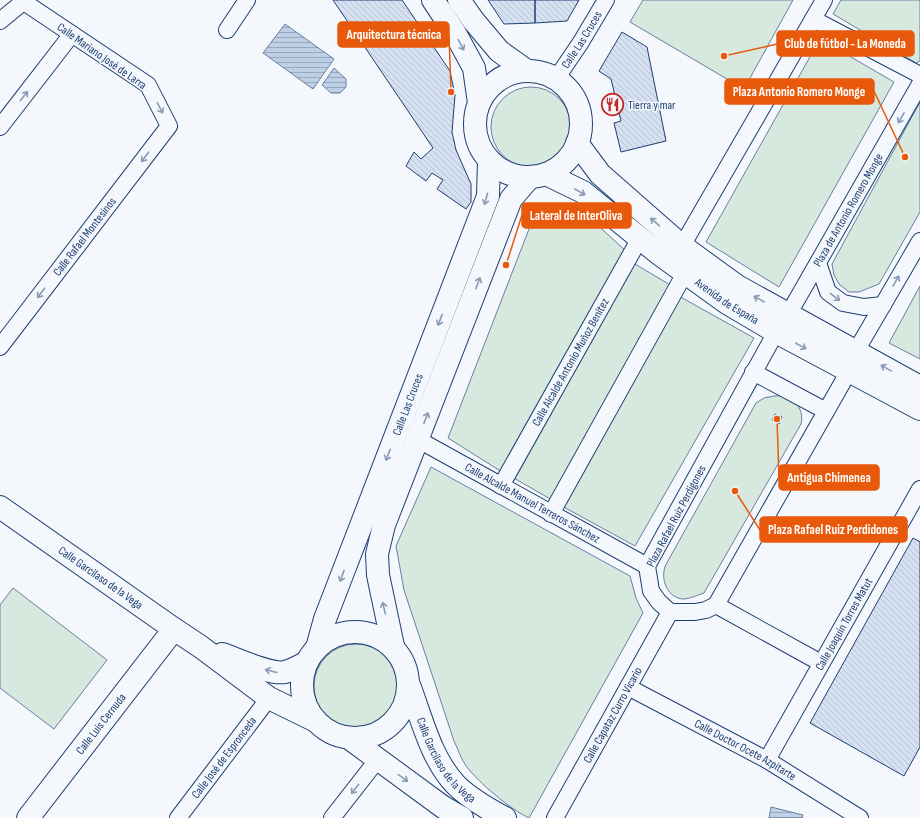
<svg xmlns="http://www.w3.org/2000/svg" width="920" height="818" viewBox="0 0 920 818" font-family="'Sofia Sans Condensed',sans-serif">
	<style>
		.green { fill: #d7e8df; stroke: #687fa3 }
		.water { fill: url(#water-rules); stroke: #687fa3 }
		.building { fill: url(#building-back-hatch); stroke: #1d3f73 }
		.lines { fill: none; stroke-linecap: round; stroke-linejoin: round }
		.street-casing { stroke: #1d3f73; stroke-width: 18 }
		.secondary-casing { stroke: #1d3f73; stroke-width: 24 }
		.primary-casing { stroke: #1d3f73; stroke-width: 24 }
		.street { stroke: #f4f7fb; stroke-width: 16 }
		.secondary { stroke: #f4f7fb; stroke-width: 22 }
		.primary { stroke: #f4f7fb; stroke-width: 22 }
		.oneway { stroke: #889bb7 }
		.labels { text-anchor: middle; stroke-width: 3; stroke-linejoin: round; paint-order: stroke }
		.street-label { font-size: 12px; fill: #1d3f73; stroke: #f4f7fb }
		.poi-label { font-size: 12px; fill: #1d3f73; stroke: #f4f7fb; text-anchor: start }
		.leader { fill: none; stroke: #e8590c; stroke-width: 1.5 }
		.callout-dot { fill: #e8590c; stroke: #f4f7fb; stroke-width: 1.5 }
		.callout { fill: #e8590c; stroke: #e8590c; stroke-width: 1.5 }
		.callout-label { font-size: 13px; text-anchor: middle; font-weight: bold; fill: #fff }
	</style>
	<defs>
		<pattern id="water-rules" width="6" height="5" patternUnits="userSpaceOnUse"><rect width="6" height="5" fill="#bed0e5"/><path d="M0 2.5h6" fill="none" stroke="#9aaabe"/></pattern>
		<pattern id="building-back-hatch" width="6" height="6" patternUnits="userSpaceOnUse"><rect width="6" height="6" fill="#d5e0f0"/><path d="M-1 5l2 2M0 0l6 6M5-1l2 2" fill="none" stroke="#b6c1d1"/></pattern>
	</defs>
	<rect width="100%" height="100%" fill="#f4f7fb"/>
	<path class="green" d="M643,0H793L744,89L630,22Z
		M841,0H920V61L916,63L833,14Z
		M820,39L894,82L779,287L706,242Z
		M491 127a40 40 0 1 1 80 0a40 40 0 1 1-80 0Z
		M920,102V212L879,284L859,292H849L839,284L834,275L832,264Z
		M566,204L580,209L627,252L502,472L448,438L536,211L548,206Z
		M630,261L672,286L552,500L512,477Z
		M920,286V359L889,343Z
		M677,295L754,338L635,546L560,505Z
		M774,396C778,396 784,395 787,397C798,401 804,413 801,424L704,593C697,595 690,599 683,599C669,598 662,583 664,571C664,567 667,563 669,559L756,403L764,398Z
		M431,467L630,576L636,598L643,613L529,818C510,809 479,783 466,766C461,759 458,749 454,741L404,590L396,546Z
		M13,588L107,660L54,729L0,688V605Z
		M314 686a42 42 0 1 1 84 0a42 42 0 1 1-84 0Z"/>
	<path class="water" d="M285,24L334,59L313,89L263,53Z
		M334,68L346,79V87L340,93H331L322,85Z
		M771,807L803,815L802,818H769Z"/>
	<path class="building" d="M333,0H402L450,71L455,95L452,132L456,150L471,184V202L466,209L437,189L443,180L432,173L426,181L406,166L414,152L421,159L433,148Z
		M488,0H535V23L504,24Z
		M535,0H579L567,21L535,23Z
		M622,32L647,47L666,141L621,152L614,123L621,121L611,79L599,71Z
		M775,414L782,417L779,424L772,420Z
		M913,538L920,542V747L904,776L810,723Z"/>
	<g class="lines">
		<defs>
			<g id="street">
				<path d="M813,19L920,75"/>
				<path d="M0,21L23,2"/>
				<path d="M227,30L247,0"/>
				<path id="s1" d="M556,79L581,42L606,0"/>
				<path d="M0,127L72,34"/>
				<path d="M682,246L824,0"/>
				<path d="M818,263L828,292L843,303L864,307L883,305"/>
				<path id="s2" d="M788,315L920,84"/>
				<path d="M776,332L647,566L651,591L659,602L670,612H695L706,610L716,605L849,371"/>
				<path id="s3" d="M0,347L169,126L148,85L21,0"/>
				<path d="M856,351L920,241"/>
				<path d="M753,372L826,411"/>
				<path id="s4" d="M417,439L647,566"/>
				<path id="s5" d="M501,486L640,238"/>
				<path d="M551,514L685,273"/>
				<path d="M716,605L821,663"/>
				<path id="s6" d="M628,687L767,760L860,818"/>
				<path id="s7" d="M767,760L920,489"/>
				<path id="s8" d="M178,818L269,698"/>
				<path d="M332,818L378,759"/>
				<path id="s9" d="M555,818L670,612"/>
			</g>
			<g id="secondary">
				<path d="M577,143L600,174L682,246L737,286L920,387"/>
				<path id="s10" d="M546,174L583,192L658,253L727,303L776,332L920,409"/>
				<path id="s11" d="M0,507L174,629L201,647L269,698L316,721"/>
				<path d="M222,654C237,659 270,675 285,672C293,670 300,666 307,662"/>
				<path id="s12" d="M28,818L174,629"/>
			</g>
			<g id="primary">
				<path d="M433,0L455,33L474,68L479,103"/>
				<path d="M459,0L473,20L499,51L527,71"/>
				<circle cx="528" cy="124" r="53"/>
				<circle cx="355" cy="685" r="53"/>
				<path d="M393,646L378,575L377,554L384,525L511,199L530,177"/>
				<path id="s13" d="M317,648L325,619L488,196L489,160"/>
				<path id="s14" d="M409,685C422,719 431,759 456,785C470,799 488,809 505,818"/>
				<path d="M349,738L443,807L462,818"/>
			</g>
		</defs>
		<use href="#street" class="street-casing"/>
		<use href="#secondary" class="secondary-casing"/>
		<use href="#primary" class="primary-casing"/>
		<use href="#street" class="street"/>
		<use href="#secondary" class="secondary"/>
		<use href="#primary" class="primary"/>
	</g>
	<defs><path id="oneway-shaft" d="M-6 0H5M1.5-3L5.5 0L1.5 3" fill="none" stroke-width="1.6" stroke-linecap="round" stroke-linejoin="round"/></defs>
	<g class="oneway">
		<use href="#oneway-shaft" transform="translate(461 45) rotate(62)"/>
		<use href="#oneway-shaft" transform="translate(24 96) rotate(-52)"/>
		<use href="#oneway-shaft" transform="translate(160 108) rotate(62)"/>
		<use href="#oneway-shaft" transform="translate(901 118) rotate(120)"/>
		<use href="#oneway-shaft" transform="translate(145 157) rotate(127)"/>
		<use href="#oneway-shaft" transform="translate(580 192) rotate(30)"/>
		<use href="#oneway-shaft" transform="translate(486 199) rotate(105)"/>
		<use href="#oneway-shaft" transform="translate(655 222) rotate(-139)"/>
		<use href="#oneway-shaft" transform="translate(896 281) rotate(-60)"/>
		<use href="#oneway-shaft" transform="translate(478 283) rotate(-69)"/>
		<use href="#oneway-shaft" transform="translate(41 293) rotate(127)"/>
		<use href="#oneway-shaft" transform="translate(835 297) rotate(37)"/>
		<use href="#oneway-shaft" transform="translate(759 299) rotate(-151)"/>
		<use href="#oneway-shaft" transform="translate(440 320) rotate(111)"/>
		<use href="#oneway-shaft" transform="translate(801 346) rotate(28)"/>
		<use href="#oneway-shaft" transform="translate(886 368) rotate(-151)"/>
		<use href="#oneway-shaft" transform="translate(426 418) rotate(-69)"/>
		<use href="#oneway-shaft" transform="translate(388 455) rotate(111)"/>
		<use href="#oneway-shaft" transform="translate(342 576) rotate(111)"/>
		<use href="#oneway-shaft" transform="translate(384 608) rotate(-103)"/>
		<use href="#oneway-shaft" transform="translate(271 671) rotate(-166)"/>
		<use href="#oneway-shaft" transform="translate(403 778) rotate(36)"/>
		<use href="#oneway-shaft" transform="translate(355 789) rotate(128)"/>
	</g>
	<defs>
		<symbol id="restaurant-ring" viewBox="-11 -11 22 22"><circle r="9.5" fill="#f4f7fb" stroke="#c62828" stroke-width="1.5"/><path d="M-5-6h1v4h1v-4h1v4h1v-4h1v5L-1.5 .5V6h-2V.5L-5-1ZM5-6V6H3V1.5H1.5Q1.5-4 5-6Z" fill="#c62828"/></symbol>
	</defs>
	<g fill-rule="evenodd">
		<use href="#restaurant-ring" x="600" y="92" width="25" height="25"/>
	</g>
	<g class="labels">
		<g class="street-label">
			<text dy="4" stroke="none"><textPath href="#s1" startOffset="47">Calle Las Cruces</textPath></text>
			<text transform="translate(102 56) rotate(35)" y="4">Calle Mariano José de Larra</text>
			<text dy="4" stroke="none"><textPath href="#s2" startOffset="121">Plaza de Antonio Romero Monge</textPath></text>
			<text dy="4" stroke="none"><textPath href="#s3" startOffset="139">Calle Rafael Montesinos</textPath></text>
			<text dy="4" stroke="none"><textPath href="#s10" startOffset="222">Avenida de España</textPath></text>
			<text dy="4" stroke="none"><textPath href="#s5" startOffset="142">Calle Alcalde Antonio Muñoz Benítez</textPath></text>
			<text dy="4" stroke="none"><textPath href="#s13" startOffset="260">Calle Las Cruces</textPath></text>
			<text dy="4" stroke="none"><textPath href="#s4" startOffset="132">Calle Alcalde Manuel Terreros Sánchez</textPath></text>
			<text transform="translate(676 516) rotate(-62)" y="4">Plaza Rafael Ruiz Perdigones</text>
			<text dy="4" stroke="none"><textPath href="#s11" startOffset="123">Calle Garcilaso de la Vega</textPath></text>
			<text dy="4" stroke="none"><textPath href="#s7" startOffset="156">Calle Joaquín Torres Matut</textPath></text>
			<text dy="4" stroke="none"><textPath href="#s9" startOffset="118">Calle Capataz Curro Vicario</textPath></text>
			<text dy="4" stroke="none"><textPath href="#s12" startOffset="119">Calle Luis Cernuda</textPath></text>
			<text dy="4" stroke="none"><textPath href="#s6" startOffset="133">Calle Doctor Ocete Azpitarte</textPath></text>
			<text dy="4" stroke="none"><textPath href="#s8" startOffset="76">Calle José de Espronceda</textPath></text>
			<text dy="4" stroke="none"><textPath href="#s14" startOffset="85">Calle Garcilaso de la Vega</textPath></text>
		</g>
		<g class="poi-label">
			<text x="628" y="109">Tierra y mar</text>
		</g>
	</g>
	<path class="leader" d="M451 92L449 35M724 56L777 44M905 157L874 91M506 265L522 215M777 419L779 478M735 491L760 530"/>
	<g class="callout-dot">
		<circle cx="451" cy="92" r="4"/>
		<circle cx="724" cy="56" r="4"/>
		<circle cx="905" cy="157" r="4"/>
		<circle cx="506" cy="265" r="4"/>
		<circle cx="777" cy="419" r="4"/>
		<circle cx="735" cy="491" r="4"/>
	</g>
	<g class="callout">
		<rect x="338" y="22" width="111" height="25" rx="4"/>
		<rect x="777" y="31" width="137" height="25" rx="4"/>
		<rect x="725" y="79" width="149" height="25" rx="4"/>
		<rect x="522" y="203" width="109" height="25" rx="4"/>
		<rect x="779" y="465" width="100" height="25" rx="4"/>
		<rect x="760" y="517" width="147" height="25" rx="4"/>
	</g>
	<g class="callout-label">
		<text x="394" y="39">Arquitectura técnica</text>
		<text x="845" y="48">Club de fútbol - La Moneda</text>
		<text x="799" y="96">Plaza Antonio Romero Monge</text>
		<text x="576" y="220">Lateral de InterOliva</text>
		<text x="829" y="482">Antigua Chimenea</text>
		<text x="833" y="534">Plaza Rafael Ruiz Perdidones</text>
	</g>
</svg>
